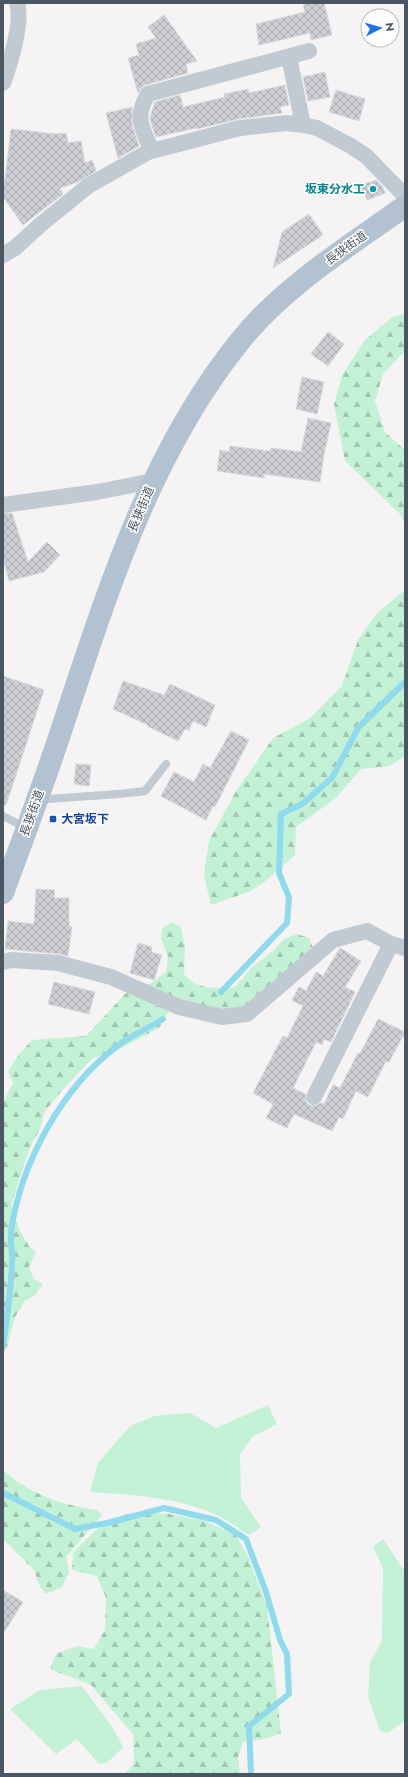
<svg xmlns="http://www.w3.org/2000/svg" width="408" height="1777" viewBox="0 0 408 1777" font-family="Jost,'Noto Sans JP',sans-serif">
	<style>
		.green { fill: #c3f1d5 }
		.forest { fill: url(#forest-firs) }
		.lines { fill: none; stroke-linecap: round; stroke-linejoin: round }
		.stream { stroke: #90daee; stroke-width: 6 }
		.building { fill: url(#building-cross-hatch); stroke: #d7d9de }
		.service { stroke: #c1cad2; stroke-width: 8 }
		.minor { stroke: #c1cad2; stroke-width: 16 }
		.primary { stroke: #b3c2d1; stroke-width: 22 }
		.culture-dot { fill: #0f9aa8; stroke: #fff; stroke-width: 1.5 }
		.transit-dot { fill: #1a4fb4; stroke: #fff; stroke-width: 1.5 }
		.labels { text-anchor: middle; stroke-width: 3; stroke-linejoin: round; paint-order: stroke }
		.culture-label { font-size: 12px; font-weight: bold; fill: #0d838f; stroke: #fff; text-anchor: end }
		.street-label { font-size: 12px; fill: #4a5661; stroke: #fff }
		.transit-label { font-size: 12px; font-weight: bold; fill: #164399; stroke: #fff; text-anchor: start }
	</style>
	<defs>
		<pattern id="forest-firs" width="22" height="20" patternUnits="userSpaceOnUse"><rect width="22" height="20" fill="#c3f1d5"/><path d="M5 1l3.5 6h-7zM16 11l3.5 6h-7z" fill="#a0c6b0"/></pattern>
		<pattern id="building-cross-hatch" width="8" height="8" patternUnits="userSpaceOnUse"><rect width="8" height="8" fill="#cdcfd5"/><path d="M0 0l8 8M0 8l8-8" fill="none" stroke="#a8abb0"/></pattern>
	</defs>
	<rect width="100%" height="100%" fill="#f5f3f3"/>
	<path class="green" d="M268,1405L277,1424L252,1437L240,1454L241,1498L261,1527L249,1535C239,1529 228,1520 217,1515C177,1497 133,1495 90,1492L98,1463L130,1426L154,1416L190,1413L216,1428Z
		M383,1539L405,1572V1721L387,1733L380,1731L368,1697L370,1663L382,1640L383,1568L373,1547Z
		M82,1686L113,1728L123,1747L108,1762L99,1764L77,1739L56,1754L10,1709L40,1690Z"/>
	<path class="forest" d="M405,313V351L383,374L375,402L385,432L405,450V524L400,514L345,461L334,404L342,375L365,340L391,318Z
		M405,590V756L389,766L361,769L336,798L296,827L295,855L264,882L251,891L211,905L204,875L209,841L235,793L273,738L309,719L342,686L358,640L378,612Z
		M173,922L181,928L185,946L184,974C199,991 215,988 235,987L252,967L273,951L284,939L297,934L309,938L313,948L274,980L259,995L243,1007L218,1011L186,1003L168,1012L159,1028L121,1048L93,1058L65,1087L45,1111L40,1129L30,1147L11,1205L20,1231L30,1248L36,1252L29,1267L34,1279L43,1284L35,1295L25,1301L15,1317L7,1347L3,1355V1103L13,1083L8,1071L17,1057L32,1040L86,1036L126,993L151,983L166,972L168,957L161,938L162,928Z
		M3,1470C29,1494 62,1505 97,1510L102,1515L66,1557L69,1572L62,1587L46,1594L40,1587L34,1570L3,1539Z
		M132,1513L169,1514L204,1521L235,1534L247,1554L267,1606L281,1733L264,1739L243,1742L238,1757L240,1774H125L134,1763L133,1734L91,1685L50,1669L56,1654L77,1646L94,1649L105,1630L106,1598L97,1576L72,1570L73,1552L108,1519Z"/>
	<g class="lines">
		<path class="stream" d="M221,992L287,923L289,897L279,873L281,814L302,804L332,778L358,728L405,682
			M3,1346C7,1318 11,1292 12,1264C13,1253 10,1242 11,1231C21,1163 61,1089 116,1047C130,1036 148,1028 163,1019
			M3,1493L75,1529L112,1522L164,1508L216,1520L246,1539L266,1592L280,1640L287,1654L289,1694L249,1726L251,1774"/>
	</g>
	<path class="building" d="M303,3H324L332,35L311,40L310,33L259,45L256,24L305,12Z
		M164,15L197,61L186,64L188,73L145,85L142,87L138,93L128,58L139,55L136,44L156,38L148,27Z
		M325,72L330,97L308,101L303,77Z
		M285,85L289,105L280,107L282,113L238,119L197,129L196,128L156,137L152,126L150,117L155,102L180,95L183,107L225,97L224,94L248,89L249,93Z
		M336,90L365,99L359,121L329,112Z
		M132,107V125L139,146L118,158L106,113Z
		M11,129L56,134L66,133L68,143L81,141L85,163L92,160L96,171L78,182L60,188L63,194L23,225L3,197V181L5,180Z
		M376,180L382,186L385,193L367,200L361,185Z
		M309,214L323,235L273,268L282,232Z
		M328,332L344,344L328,366L311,354Z
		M302,377L324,382L317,414L296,409Z
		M308,418L331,423L324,454L320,482L264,474V478L217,471L220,450L229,452L230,446L270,451L271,448L301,452Z
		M12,513L28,562L47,542L60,555L44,572L9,581L3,558V514Z
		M3,676L44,690L6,805H3Z
		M123,681L164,695L170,684L215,705L206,727L193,721L189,730L185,729L178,741L147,726L148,725L113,709Z
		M231,731L249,740L215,807L213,806L206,820L161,796L174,772L194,782L203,764L210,768Z
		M76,764L91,765L89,786L74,784Z
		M36,889L55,890L54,898H69V926L72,927L68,956L59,954L5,949L8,921L34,924Z
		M138,943L152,947L151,952L162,955L154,980L130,973Z
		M340,948L361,961L345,987L355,992L331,1042L324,1039L322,1045L316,1042L293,1088L305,1094L306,1102L309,1105L315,1106L321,1103L324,1104L333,1085L340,1088L358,1053L360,1054L378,1019L405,1032L389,1062L386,1061L368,1097L356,1091L343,1119L339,1117L332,1131L294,1114L287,1128L266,1118L273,1104L253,1093L283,1036L287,1038L303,1006L292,1000L299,987L306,991L316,972L323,976Z
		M54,982L95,992L89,1014L48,1004Z
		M3,1590L23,1602L3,1634Z"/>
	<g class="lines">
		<path class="service" d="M40,800C75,796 110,796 145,791L166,764
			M3,816L26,828"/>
		<path class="minor" d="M289,57L303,125
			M3,83C10,64 23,22 17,3
			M152,151C142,128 134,118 148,94L309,51
			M3,255L15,248L40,225L88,186L148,152L240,128L287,123L303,125L317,128L351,146L366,156L405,196
			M3,505L97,492L153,481
			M3,962L11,960L58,963L111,977L179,1007L222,1017L247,1014L333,940L367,931L391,944L405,948
			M314,1097L391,944"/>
		<path class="primary" d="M3,893C24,836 46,778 65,719C109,587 151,451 240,341C285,285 348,247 405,206"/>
	</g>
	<circle class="culture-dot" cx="373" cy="189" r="4"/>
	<rect class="transit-dot" x="49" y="815" width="8" height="8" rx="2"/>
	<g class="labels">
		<g class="culture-label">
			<text x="365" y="193">坂東分水工</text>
		</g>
		<g class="street-label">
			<text transform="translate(346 248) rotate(-36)" y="4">長狭街道</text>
			<text transform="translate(141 509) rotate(-67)" y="4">長狭街道</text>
			<text transform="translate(32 813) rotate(-70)" y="4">長狭街道</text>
		</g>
		<g class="transit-label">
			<text x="61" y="823">大宮坂下</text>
		</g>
	</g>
	<rect width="408" height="1777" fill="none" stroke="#4a5661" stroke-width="8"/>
	<g transform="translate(380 28) rotate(84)"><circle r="19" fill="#ffffff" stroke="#b7bbc0"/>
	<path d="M0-3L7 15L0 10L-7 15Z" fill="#1a73e8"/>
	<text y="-6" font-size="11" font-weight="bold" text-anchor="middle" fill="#4a5661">N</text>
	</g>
</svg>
